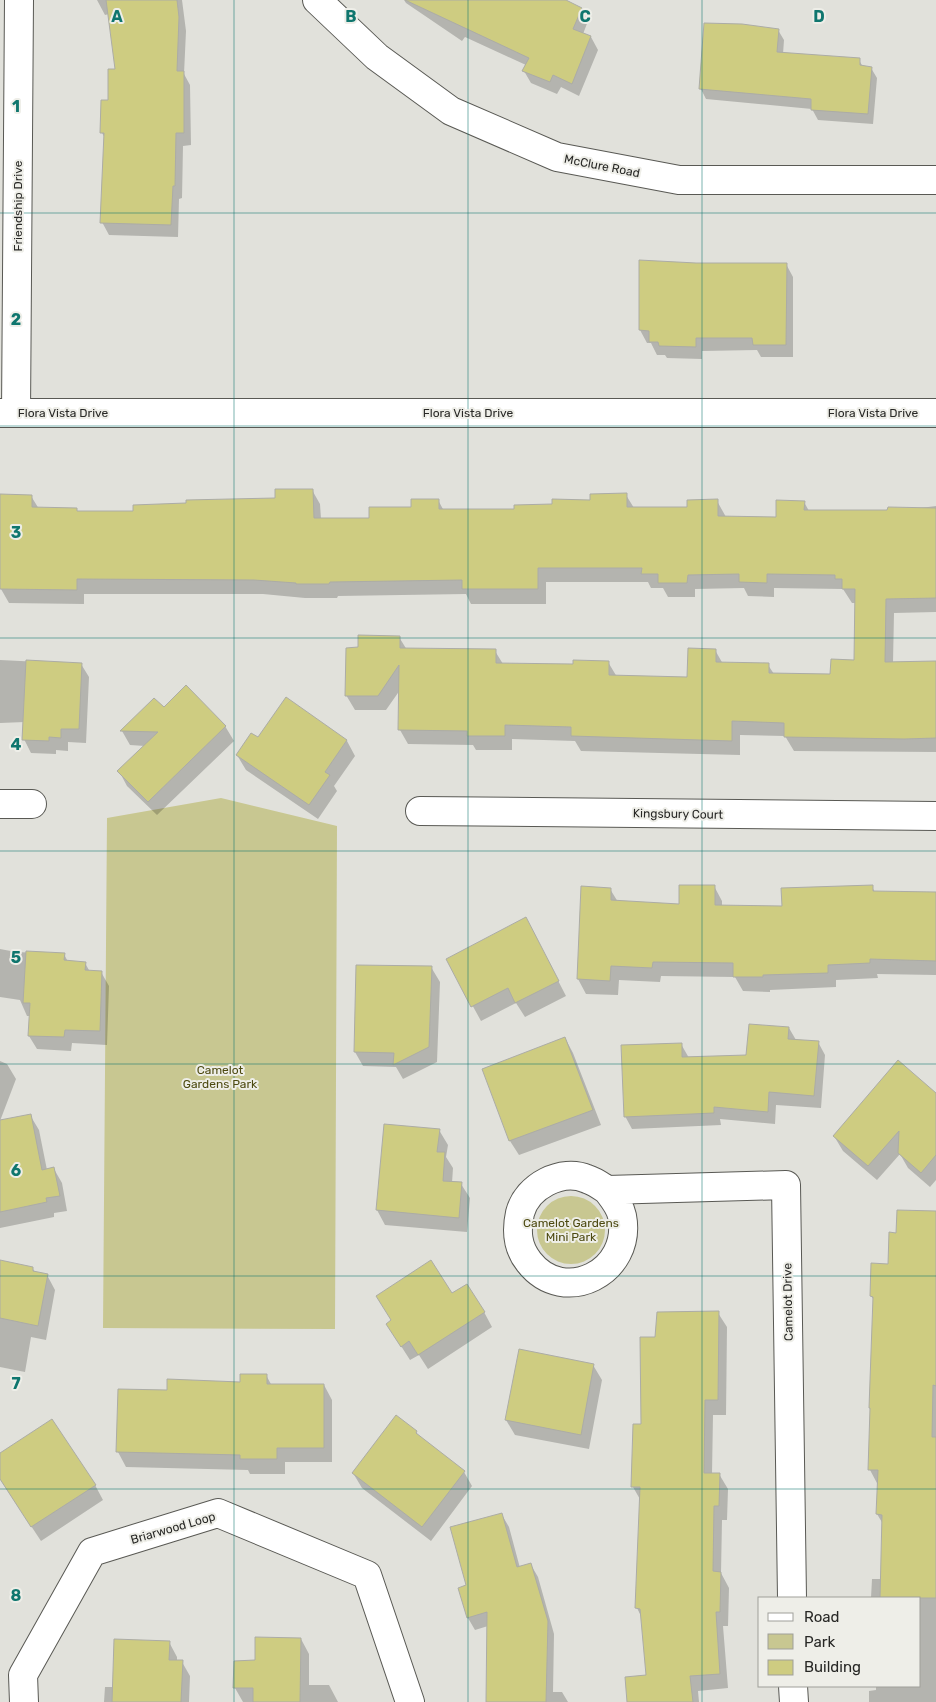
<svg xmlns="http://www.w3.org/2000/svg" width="936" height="1702" viewBox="0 0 936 1702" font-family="Rubik,sans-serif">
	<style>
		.green { fill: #c8c791 }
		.shadow { fill: #0003 }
		.building { fill: #cecc81; stroke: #acaca6 }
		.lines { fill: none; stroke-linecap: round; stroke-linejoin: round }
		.minor-casing { stroke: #595954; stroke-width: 30 }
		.minor { stroke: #fff; stroke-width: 28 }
		.grid { fill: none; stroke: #0f766e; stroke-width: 1; stroke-opacity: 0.55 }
		.labels { text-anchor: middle; stroke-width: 4; stroke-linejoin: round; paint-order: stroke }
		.street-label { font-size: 12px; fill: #282826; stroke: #eeeee8 }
		.park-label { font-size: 12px; fill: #4d4a11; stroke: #eeeee8 }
		.grid-label { font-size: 16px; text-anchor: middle; font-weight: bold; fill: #0f766e; stroke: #eeeee8; stroke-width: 4; stroke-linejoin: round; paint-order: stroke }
	</style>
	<rect width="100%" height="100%" fill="#e1e1db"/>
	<path class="green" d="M221,798L337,826L335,1329L103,1328L107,818Z
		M537 1230a34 34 0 1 1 68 0a34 34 0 1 1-68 0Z"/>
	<path class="shadow" d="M97,0H182L186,31L184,74L190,85L191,145L183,146L182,198L179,199L178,237L109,235L102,222L105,138L102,133L116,70L109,14L105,15Z
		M404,0H566L567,2L581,9L588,21L583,34L591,37L598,50L579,96L561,87L557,94L531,83L524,71L526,65L465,37L462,41L406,3Z
		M778,30L784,40L783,54L859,60L863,67L871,68L877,78L873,124L818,120L812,109L706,99L701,89Z
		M640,262L696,264H786L793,277V357H761L757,350L702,351V359L667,358L665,355H657L651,343H647L640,330Z
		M312,490L320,504L321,519L371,520L438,500L444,511L516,510L626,495L634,508H688L717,501L726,517L777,518L804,502L809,511L889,512L936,506V612L894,613L893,663L936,662V752L794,751L785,736L740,735V755L581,751L575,741L512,739V750H476L473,745L408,744L400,730V690L386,710H355L346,695L359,649L399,637L407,650L495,651L503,664L574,665L608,662L617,677L688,678L715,650L723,664L768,665L774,674L832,675L855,661L856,603H852L843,589L774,588V597L748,596L744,588L695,589V597H668L663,588H651L648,582H546V604H471L466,594L338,596L337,598H305L263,594H84V604L9,603L1,589V495L31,496L39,509H76L78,513H134L276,499Z
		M0,660L81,664L89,677L86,743L68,742V751L56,750V754L31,753L24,739L25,722L0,723Z
		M286,699L347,741L355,756L334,786L337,791L318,819L246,770L237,755L258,739Z
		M154,700L164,709L225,726L234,741L157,815L127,786L119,771L145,746L130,745L122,731Z
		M714,886L722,901V907L783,908L872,887L875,892L936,893V975L877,974L878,978L836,980V987L770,990V992L743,991L735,977L661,976L660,982L619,980L618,995L586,994L578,979L610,889L618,902L680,905Z
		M534,934L566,996L525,1017L516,1003L481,1021L447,959Z
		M0,949L16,952L64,954L68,962L85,963L90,972H101L109,986L107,1045L72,1043L71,1051L37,1049L29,1036L31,1016H27L20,1000L0,997Z
		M431,967L440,982L437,1062L403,1079L396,1067L363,1066L355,1052Z
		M789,1028L796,1040L818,1042L825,1055L821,1108L776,1105L775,1124L720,1119L721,1125L632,1129L625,1116L681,1044L689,1058L747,1056Z
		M565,1038L573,1053L601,1125L519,1155L510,1141L483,1069Z
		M0,1061L7,1064L16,1079L0,1121L30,1115L39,1130L47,1170L54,1169L62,1183L67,1211L54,1213V1217L0,1228Z
		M936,1094V1180L930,1187L908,1168L900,1154L877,1180L843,1151L834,1136Z
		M385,1125L439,1130L448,1145L446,1157L453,1168L452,1183L461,1184L470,1198L467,1232L385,1225L377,1210Z
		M936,1212V1702H869V1691L876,1690V1686H920V1598H871L872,1579H882L883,1524L877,1514L878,1485L870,1470L874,1300L871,1296L890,1265L898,1234Z
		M0,1262L32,1268L36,1273L47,1275L55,1290L46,1340L31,1337L25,1372L0,1367Z
		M452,1295L484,1312L492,1327L428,1369L419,1355L410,1360L387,1324Z
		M718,1313L727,1327L726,1415H713L712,1474H719L728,1489L727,1520H722L721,1573L729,1588L728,1626H723L728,1688L698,1691L699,1702H629L647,1676L642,1618L637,1608L641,1501L633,1487L657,1338Z
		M593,1365L602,1380L589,1449L515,1435L506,1420Z
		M266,1375L272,1386L324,1385L332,1400V1462H285V1474H250L248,1470L126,1467L118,1452L168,1391L241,1383Z
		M416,1432L420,1438L464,1472L472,1486L431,1541L362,1488L353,1473Z
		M0,1455L95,1485L103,1500L41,1541L0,1479Z
		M502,1515L509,1527L520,1568L531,1565L538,1577L554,1634L553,1692H562L568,1702H487L488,1626L475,1630L468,1618V1586Z
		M301,1639L309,1654V1685H329L338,1702H243L235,1688L256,1662Z
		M169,1642L177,1657V1662H182L190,1676L189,1702H104L105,1687H113Z"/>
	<path class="building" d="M106,0H177L179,17L177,71H184V133H176L175,186H173L171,225L100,223L104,133H100L101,100H108V69H115Z
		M405,0H566L582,8L573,29L591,36L572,84L553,75L550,82L522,71L529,58Z
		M704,23L742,24L779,29L777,52L860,58V65L872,67L868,114L811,110V99L699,89Z
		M639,260L696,263H787L786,345H753L752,338H696V347L659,346L658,342H649V331L639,330Z
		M275,489H313L314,518H369V507H411V499H439V509H514V505L552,504V499L590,500V494L627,493V507H687V500L718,499V516L776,517V500L805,501L804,510H887L888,507L936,508V598L886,599L885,662L936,661V738L904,739L784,737V723L732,721V741L571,736V727L505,725V736H467V731L398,730L399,665L378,696H345L346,648L358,647V635L400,636V648L496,649V663L573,664V660L609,661V675L687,677L688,648L716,649V662L769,663V673L830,674L831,659L854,660L855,589H842V579H835V575L767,574V583L739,582V574L688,575L687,583H658V574H641L642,568H538V589H462V580L330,582L329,584H296V583L254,580L77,579V590L0,589V494L32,495V507L77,508V511H133V505L186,503V500L275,498Z
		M26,660L82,663L79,729H61V738L49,737V741L22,740Z
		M186,685L226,726L148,802L117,771L158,732L120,731L154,698L164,707Z
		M286,697L347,740L325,772L330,775L309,805L236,755L251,733L258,737Z
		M679,885H715V905L782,906L781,888L873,885V891L936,892V961L870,959V963L828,965V973L763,975V977H733V963L653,962L652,968L611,966L610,981L577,979L581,886L611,888V900L679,904Z
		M526,917L559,981L515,1003L508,988L471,1007L446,959Z
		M26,951L65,953L64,960L86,962L85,970L102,971L100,1031L65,1030L64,1037L28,1036L30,1003H23Z
		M356,965L432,966L429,1047L393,1065L394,1053L354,1052Z
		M749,1024L789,1027L788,1039L819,1041L814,1096L769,1092L768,1112L714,1107V1113L624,1117L621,1045L682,1043V1057L746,1055Z
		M565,1037L593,1110L509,1141L482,1069Z
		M898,1060L936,1093V1155L921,1173L898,1153L899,1131L868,1166L833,1136Z
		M31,1114L42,1170L54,1167L60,1196L46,1198L47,1202L0,1212V1120Z
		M384,1124L440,1129L437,1152H445L443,1181L462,1182L459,1218L376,1210Z
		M897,1210L936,1211V1386L933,1385L932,1437H936V1598H880L882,1515L876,1514L878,1470H868L870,1408H869L873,1297L870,1296L871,1263L888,1264L889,1232L896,1233Z
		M0,1260L33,1267V1271L48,1274L38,1326L0,1318Z
		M431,1260L452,1293L467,1284L485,1312L418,1355L409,1341L401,1347L386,1324L391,1320L376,1296Z
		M719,1311L718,1400H705L704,1473H720L719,1506H714L713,1571L721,1572L720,1612H716L720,1674L690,1676L693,1702H627L625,1677L646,1675L640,1609L635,1608L640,1487H631L633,1424H641L640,1337H655L657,1312Z
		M519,1349L594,1364L581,1435L505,1420Z
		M240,1374H267V1384H324V1448H277V1459H240V1455L116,1452L118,1389L167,1390V1379L240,1382Z
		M396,1415L417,1431L416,1433L465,1471L422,1527L352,1473Z
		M52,1419L96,1485L31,1527L0,1479V1453Z
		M502,1513L517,1567L531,1563L548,1621L546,1702H486L487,1612L467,1618L458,1588L466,1585L450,1527Z
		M255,1637L301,1638L300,1702H253V1688H233L234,1661L255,1660Z
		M114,1639L170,1641L169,1660H183L181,1702H112Z"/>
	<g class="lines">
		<defs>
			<path id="minor" d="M317,0L377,57L451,111L557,157L679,180H936
				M0,413H936
				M16,413L19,0
				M0,804H32
				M420,811L936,816
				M607,1190C613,1198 620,1206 622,1216C633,1272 564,1307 529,1262C517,1247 516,1231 520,1213C527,1186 562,1168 587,1179C594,1181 601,1186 607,1190L786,1185L792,1598
				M793,1686L794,1702
				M24,1702L23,1675L92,1552L218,1513L367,1575L410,1702"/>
		</defs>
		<use href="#minor" class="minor-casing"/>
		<use href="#minor" class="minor"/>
	</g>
	<path class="grid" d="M234,0V1702M468,0V1702M702,0V1702M0,213H936M0,426H936M0,638H936M0,851H936M0,1064H936M0,1276H936M0,1489H936"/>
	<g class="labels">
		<g class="street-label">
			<text transform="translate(602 166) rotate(11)" y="4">McClure Road</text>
			<text transform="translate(18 206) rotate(-90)" y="4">Friendship Drive</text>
			<text x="63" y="417">Flora Vista Drive</text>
			<text x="468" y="417">Flora Vista Drive</text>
			<text x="873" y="417">Flora Vista Drive</text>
			<text transform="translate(678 814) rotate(1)" y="4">Kingsbury Court</text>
			<text transform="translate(788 1302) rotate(-91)" y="4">Camelot Drive</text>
			<text transform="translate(173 1528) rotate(-16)" y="4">Briarwood Loop</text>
		</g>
		<g class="park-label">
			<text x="220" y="1074">Camelot<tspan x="220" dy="14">Gardens Park</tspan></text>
			<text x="571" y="1227">Camelot Gardens<tspan x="571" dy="14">Mini Park</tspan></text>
		</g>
	</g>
	<g class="grid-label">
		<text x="117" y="22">A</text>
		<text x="351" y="22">B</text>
		<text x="585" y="22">C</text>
		<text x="819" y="22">D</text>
		<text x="16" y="112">1</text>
		<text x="16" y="325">2</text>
		<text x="16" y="538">3</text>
		<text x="16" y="750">4</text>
		<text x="16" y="963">5</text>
		<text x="16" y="1176">6</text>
		<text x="16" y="1389">7</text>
		<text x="16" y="1601">8</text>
	</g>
	<rect x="758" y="1597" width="162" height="90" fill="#eeeee8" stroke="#9f9f9a"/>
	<rect x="768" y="1613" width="25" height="8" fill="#ffffff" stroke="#9f9f9a"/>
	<text x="804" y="1622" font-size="15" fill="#282826">Road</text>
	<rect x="768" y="1634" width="25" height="15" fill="#c8c791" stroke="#9f9f9a"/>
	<text x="804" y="1647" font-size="15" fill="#282826">Park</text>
	<rect x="768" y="1660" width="25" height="15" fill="#cecc81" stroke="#9f9f9a"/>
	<text x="804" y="1672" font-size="15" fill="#282826">Building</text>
</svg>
